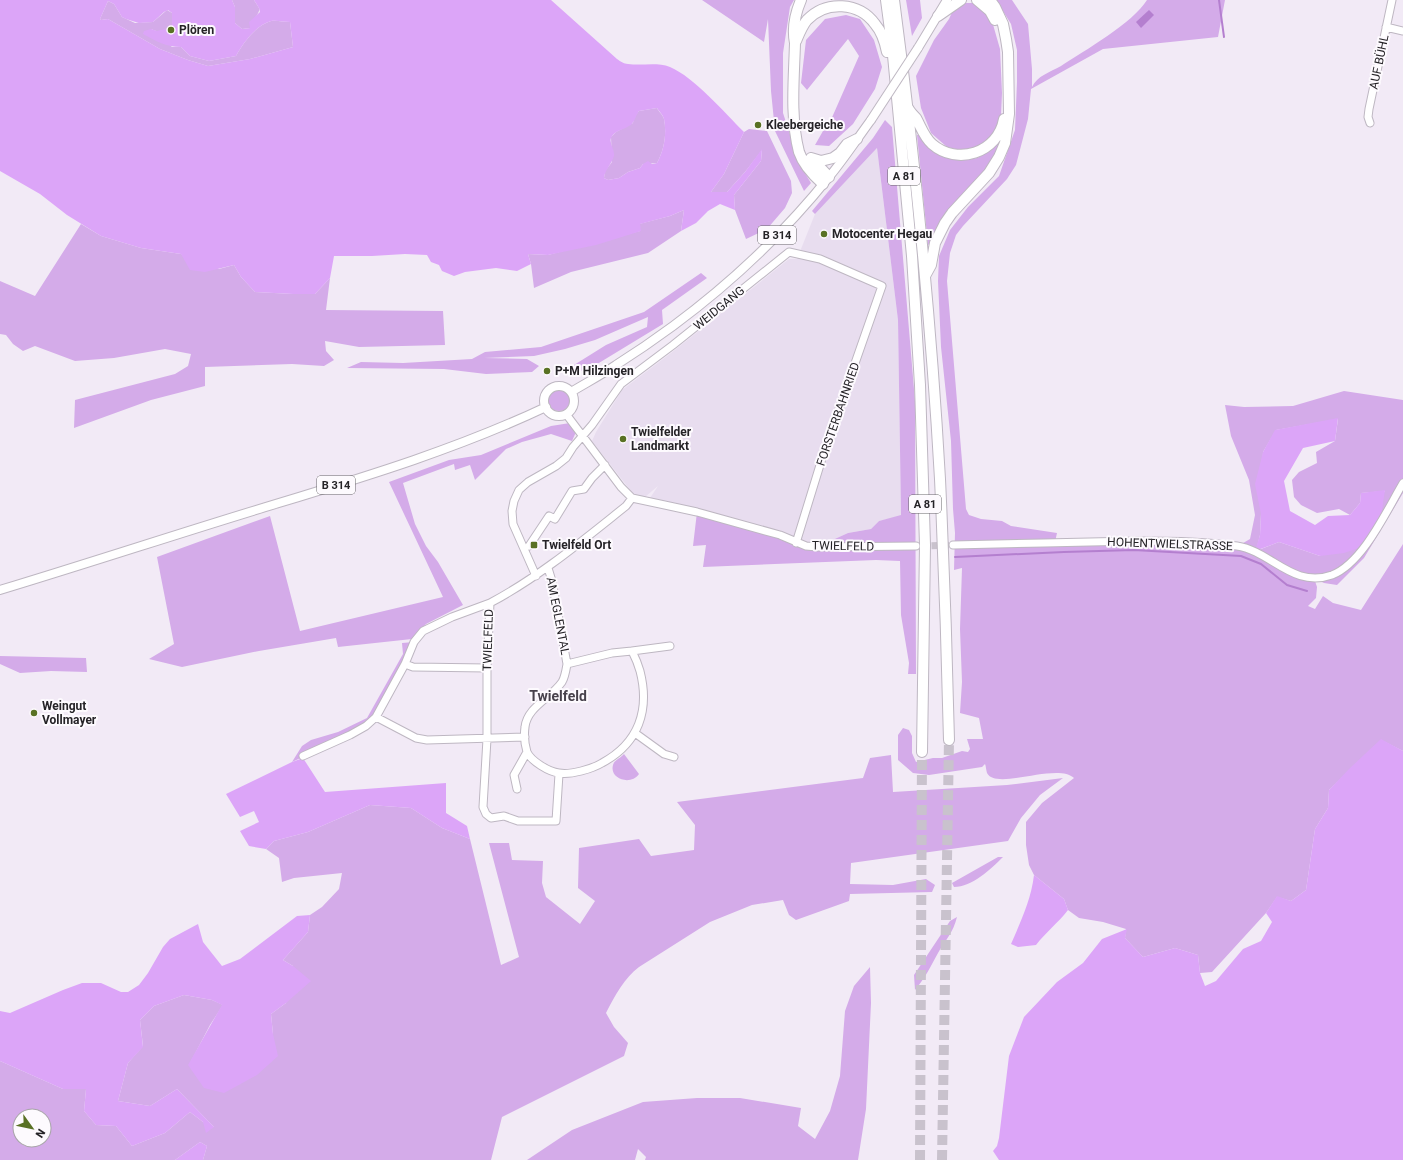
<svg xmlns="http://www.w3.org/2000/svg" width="1403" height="1160" viewBox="0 0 1403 1160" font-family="Roboto,sans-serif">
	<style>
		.built { fill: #e8ddef }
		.green { fill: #d4abe9; fill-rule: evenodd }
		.forest { fill: #dca5f8; fill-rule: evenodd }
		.water { fill: #b47fcf }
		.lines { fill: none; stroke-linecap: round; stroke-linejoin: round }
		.stream { stroke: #b47fcf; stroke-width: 2 }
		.minor-tunnel { stroke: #c9c2cd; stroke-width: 7; stroke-dasharray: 7 3.5; stroke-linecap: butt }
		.highway-tunnel { stroke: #c9c2cd; stroke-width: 10; stroke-dasharray: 10 5; stroke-linecap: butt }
		.minor-casing { stroke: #beb7c2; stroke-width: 9 }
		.major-casing { stroke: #beb7c2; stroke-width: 10 }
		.highway-casing { stroke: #beb7c2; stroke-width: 12 }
		.minor { stroke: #fff; stroke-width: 7 }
		.major { stroke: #fff; stroke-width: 8 }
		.highway { stroke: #fff; stroke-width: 10 }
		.major-bridge-casing { stroke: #beb7c2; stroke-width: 10; stroke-linecap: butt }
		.major-bridge { stroke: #fff; stroke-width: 8 }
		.poi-dot { fill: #597124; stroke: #fdfafe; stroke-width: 1.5 }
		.labels { text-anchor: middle; stroke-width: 4; stroke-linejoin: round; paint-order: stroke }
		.shield { fill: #fdfafe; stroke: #666468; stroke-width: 1 }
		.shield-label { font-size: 11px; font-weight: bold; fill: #252327 }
		.poi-label { font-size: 12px; font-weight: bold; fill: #252327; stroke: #fdfafe; text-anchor: start }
		.street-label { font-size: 12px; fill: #252327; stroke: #fdfafe }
		.quarter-label { font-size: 14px; font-weight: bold; fill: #48424c; stroke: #fdfafe }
	</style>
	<rect width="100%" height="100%" fill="#f2eaf6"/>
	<path class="built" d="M877,148L898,320L901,516L879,521L871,529L848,533L817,547L648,501L658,486L645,497L634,495L592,441L596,432L622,390L671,353L789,259H797L815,214Z"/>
	<path class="green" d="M232,0H254C255,2 258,6 259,8C261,12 251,22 250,28L242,29L235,23V7Z
		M702,0H794L790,7L783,53V113L800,165L811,183L804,191L775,131L771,91L768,19L764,42Z
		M906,0H920L922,18L912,36Z
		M996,0H1012L1028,24L1032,69V87C1037,76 1050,72 1061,66C1084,51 1133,23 1147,0H1225L1218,37L1103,49L1031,89L1028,119L1016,165L1007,179L963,226L956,235L950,253L947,281L966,509L969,515L981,519L1002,521L1011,526L1057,533L1055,542L1238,546L1250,539L1255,515L1249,480L1231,436L1225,405L1244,407L1293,406L1344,391L1403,400V493L1364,558L1337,585L1324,583L1314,578L1317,587L1316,598L1308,606L1315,609L1323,596L1333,603L1361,610L1403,544V751L1381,740L1329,790L1328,808L1315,829L1306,890L1291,901L1277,897L1266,913L1212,972L1200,973L1198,955L1175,948L1143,957L1125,938L1126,929L1103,922L1079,918L1068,910L1064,899L1034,875L1029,865L1026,845V822L1042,803L1074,778C1057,762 996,791 987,773C986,770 986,766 985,764L982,767L929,775L913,773L898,760V735L903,728L909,730L912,736V753L916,762L933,758H942L962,751L968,752L970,749L967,739H983L979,718L960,713L962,682L960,629L962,568L954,570L955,533L953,509L951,441L941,347L938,281L939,256L950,230L968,207L999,176L1015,130L1017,82V50L1011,24ZM1338,419L1335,441L1316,452L1317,463L1299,472L1292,480L1294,497L1301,505L1317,513L1339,509L1350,515L1360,503L1361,493L1385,491L1320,556L1279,542L1256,551L1260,535L1261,514L1263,452L1276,430Z
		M108,1L114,4L122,17L135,23L153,22L167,10L172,13V32L156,31L151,29L172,47H181L190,56L209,61L236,56C243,43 256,25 271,21C276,20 284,22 290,22L293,47L250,59L208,66L188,60L160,49L108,19L101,20L100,19Z
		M965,3H974L984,10L992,21L1000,49L1002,93L1001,116L994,133L990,140L977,148L964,151L947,147L931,133L921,108L916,76L934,40L949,19L954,8Z
		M846,15L860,19L874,40L882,67L875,89L853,124L829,146L815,145L823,131L830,122L859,56L848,39L807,90L801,83L806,40L825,19Z
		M657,108C659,112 663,115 664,119C667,134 664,150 657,163L643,164L640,168L628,172L619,178L608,180L604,178L605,171L612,162L611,137L616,132L633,123L634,117L639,111Z
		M885,120L892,127L915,401L916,674H908L909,663L901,615L900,561L876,560L703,567L706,545L693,546L697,512L817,547L848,533L871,529L879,521L901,515L898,320L877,148L815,214L812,211L873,138Z
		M749,129L767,131L791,181L792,193L785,208L767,229L746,239L735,210L734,195L761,161L762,150L745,172L727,192H711L724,174L744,132Z
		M917,135H920C923,140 926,144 930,148C940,159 963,162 977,158C987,154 996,143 1003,135L992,163L931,243L928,245Z
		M684,210L681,231L648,253L571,272L534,288L531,264L528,254L548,255L640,231L639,224L670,216Z
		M81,224L101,236L141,248L181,254L219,269L234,265L241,277L255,292L293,294H315L330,278L326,310L443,311L445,345L359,347L325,341L326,351L334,360L324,366L292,364L205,367V386L151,400L74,428L75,400L175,374L188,366L191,354L165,349L114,358L75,361L35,346L23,351L13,344L6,335L0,334V281L35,296Z
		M701,273L707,278L662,310L663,324L589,369L572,373L566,370L606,345L647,327L648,317L595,340L565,349L534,356L484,358L527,359L539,366L532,372L486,374L444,369L347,368L361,362L403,363L472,359L485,352L541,347L644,312Z
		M548 400a11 11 0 1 1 22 0a11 11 0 1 1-22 0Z
		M570,423L576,432L572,441L551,434L522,442L506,449L475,480L470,465L455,470L454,464L403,483L415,524L426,546L438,562L463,605L426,624L412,639L338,647L336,638L259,651L182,667L149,659L174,644L157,557L270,516L300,631L443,597L389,482L449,460L481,455L551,426Z
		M414,642L376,717L350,735L292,762L302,746L311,740L338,732L367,718L403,654L402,643Z
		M0,656L86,658L87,672L51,671L20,673L0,664Z
		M624,754L639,774C631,786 609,779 613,765C614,760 621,758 624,754Z
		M891,755L893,792L1007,785L1063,778L1040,795L1021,818L1008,841L851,863L850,884L893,885L926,879L935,885L932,892L850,894L849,901L796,920L789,915L783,900L752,905L710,922L639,967C625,977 614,997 606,1013L614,1027L628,1043L624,1056L502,1117L491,1160H203L207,1146L200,1142L175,1160H0V1061L63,1089H86L84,1111L96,1125L116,1126L132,1146L165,1133L190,1112L203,1122L214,1127L177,1089L150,1106L118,1101L128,1063L143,1046L140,1020L154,1006L184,995L212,1000L223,1005L210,1025L189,1065L273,1034L271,1014L286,1003L293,966L283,960L308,932L310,915L322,907L339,889L342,873L294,878L282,882L279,858L266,849L274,841L308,832L370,805L411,808L442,828L470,839L501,965L519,957L489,843H509L512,860L543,861L542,883L546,897L580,924L595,901L578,888L579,848L639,839L651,856L694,850L695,825L677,802L863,778L870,758ZM20,1116H44V1140H20Z
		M998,857H1003C991,869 972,887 954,887L952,883Z
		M957,917C953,933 946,939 938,953C931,966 925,978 915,990L914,975L950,921Z
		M870,967L871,1003L866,1109L858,1160H645L646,1157L638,1149L635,1160H527L572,1130L643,1102L697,1098H740L801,1108L798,1126L815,1139L830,1111L840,1076L845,1011L854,986Z"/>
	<path class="forest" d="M0,0H232L235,7V23L242,29L250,28L249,22L260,12L259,8L254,0H551L617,59C620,61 624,64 628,64C642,66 657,62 670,67C694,77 725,113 744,132L724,174L711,192H727L745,172L762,149L761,161L734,195L735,210L720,204L708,211L696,223L681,231L684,210L670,216L640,224L641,231L596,245L548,255L528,254L531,264L517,271L496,268L465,272L454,276L442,271L439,265L431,262L427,255L405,254L372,256H334L330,278L315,294H293L255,292L241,277L234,265L205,272L190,270L181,254L141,248L101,236L67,215L40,194L0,171ZM108,1L114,4L122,17L126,19L139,23L153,22L164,12L168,10L172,13V32L165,29L157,31L151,29L144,31L143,34C156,41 166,47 181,47L190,56L209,61L236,56C243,43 256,25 271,21C276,20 284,22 290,22L293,47L250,59L208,66L188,60L160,49L108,19L101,20L100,19ZM657,108C659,111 663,115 664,119C667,134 664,150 657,163L652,164L648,161L643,164L640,168L628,172L619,178L608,180L604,178C605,169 612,164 614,156C615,150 609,144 611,138C615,130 623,130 629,126C634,124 636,115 639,111Z
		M1338,418L1335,441L1303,448L1284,481L1290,511L1315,525L1328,516L1350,515L1360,503L1361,493L1385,490L1380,523L1365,546L1344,553L1320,556L1279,542L1255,551L1260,535L1261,514L1255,484L1263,452L1275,430Z
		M1381,739L1403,751V1160H999L993,1151L997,1146L999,1138L1009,1056L1024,1017L1057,982L1083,963L1102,939L1127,929L1125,938L1143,957L1175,948L1198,955L1200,973L1205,986L1216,981L1243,949L1261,941L1272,922L1266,913L1277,896L1291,901L1306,890L1315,829L1328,808L1329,790L1349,769Z
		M303,758L325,792L446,783V813L467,826L470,839L442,828L411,808L370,805L308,832L274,841L266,849L249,846L240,831L259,822L254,811L240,817L226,794L292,762Z
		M1034,875L1064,899L1068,910C1058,923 1046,932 1036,945L1018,947L1011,944C1021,921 1031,900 1034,875Z
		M310,915L308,932L283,960L293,966L311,981L286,1003L271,1014L273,1034L278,1056L257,1075L224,1093L204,1088L188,1065L222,1005L212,1000L184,995L154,1006L140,1020L143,1047L128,1063L118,1101L150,1106L177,1089L214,1127L206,1133L203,1122L190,1112L165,1133L132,1146L116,1126L96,1125L84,1111L86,1089H63L0,1061V1011L10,1013L63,990L82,983H101L121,992H128L139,985L148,973L163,947L170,939L198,924L203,942L222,966L240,959L297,916Z
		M200,1142L207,1146L203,1160H175Z"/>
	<path class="water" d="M1149,10L1154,15L1141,28L1136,22Z"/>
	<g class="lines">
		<path class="stream" d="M1219,0L1224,37
			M955,557L1064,552L1134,550L1241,556L1261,564L1287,585L1307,591"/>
		<path class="minor-tunnel" d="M921,546L953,545"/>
		<path class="highway-tunnel" d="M920,1160L922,752
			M942,1160L949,740"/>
		<defs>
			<path id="minor" d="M1386,27L1403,31
				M1370,123L1368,117L1369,109L1392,0
				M566,414L621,487L632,498L697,512L780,535L806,546L817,547L916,546
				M953,545C1014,544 1074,542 1135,541C1168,541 1204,541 1237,546C1271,551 1293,589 1332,575C1363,563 1387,510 1403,483
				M529,546L549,516L555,519L572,491L584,489L592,478L605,465
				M548,568L552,581L567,664L612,653L632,651C635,657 638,664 640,671C650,710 639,743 602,763C592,769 571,775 559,773C549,772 531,761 527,752C525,745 524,734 525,727C527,707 551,698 562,682C565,677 566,670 567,664
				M536,576L513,524L512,511L514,501L519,490L528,482L556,466L566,458L573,447L592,425L621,384L673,345L789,252L820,259L882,286L824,452L796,543
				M632,651L670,646
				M405,664L413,667L487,668
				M376,717L416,738L427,740L525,737
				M635,733L664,754L674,757
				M303,756L350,735L366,726L376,717L405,664L414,642L423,631L452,617L490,603
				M559,774L556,821H518L504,816L491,818L486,814L483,807L487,739V668L490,603C539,577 582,541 626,506L632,498
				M517,789L514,775L527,752"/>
			<path id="major" d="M918,48L947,0
				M544 401a15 15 0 1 1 30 0a15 15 0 1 1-30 0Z
				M571,392C586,383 601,375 616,365C635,353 654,340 673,326C731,283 784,233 829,177C844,159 857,139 871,120
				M0,590C86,564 171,536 256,510C354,480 453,451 546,407"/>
			<path id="highway" d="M801,0C795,14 792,28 795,43C794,79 790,117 799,152C803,164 814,176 823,184
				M886,0L892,45L912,256L920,385L925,545L922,752
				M894,0C915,159 931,319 940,479C944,566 947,653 949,740
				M977,0L990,11L995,20
				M938,16L961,0
				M796,41C799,34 802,26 807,20C826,0 859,2 875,24C882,32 885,42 887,52
				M908,108C910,112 913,115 916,118C921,127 924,137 932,144C957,166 998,153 1004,119
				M811,158L821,161L833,158L840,153L847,144L857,139
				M811,158L829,177
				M925,276L931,265L935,243L945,223L952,213L989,173L999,157L1005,143L1009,114L1008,52L1006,39L1003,24L995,7L990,0"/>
		</defs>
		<use href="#minor" class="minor-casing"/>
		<use href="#major" class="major-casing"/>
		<use href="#highway" class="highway-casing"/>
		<use href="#minor" class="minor"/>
		<use href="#major" class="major"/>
		<use href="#highway" class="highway"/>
		<defs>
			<path id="major-bridge" d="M871,120L918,48"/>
		</defs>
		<use href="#major-bridge" class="major-bridge-casing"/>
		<use href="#major-bridge" class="major-bridge"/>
	</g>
	<g class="poi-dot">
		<circle cx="171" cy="30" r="4"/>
		<circle cx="758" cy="125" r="4"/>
		<circle cx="824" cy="234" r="4"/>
		<circle cx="547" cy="371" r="4"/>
		<circle cx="623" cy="439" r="4"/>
		<rect x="530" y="541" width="8" height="8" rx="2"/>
		<circle cx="34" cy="713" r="4"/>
	</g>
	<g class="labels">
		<g class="shield">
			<rect x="888" y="167" width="32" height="18" rx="3"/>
			<rect x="758" y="226" width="38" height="18" rx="3"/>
			<rect x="317" y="476" width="38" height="18" rx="3"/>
			<rect x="909" y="495" width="32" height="18" rx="3"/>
		</g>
		<g class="shield-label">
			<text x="904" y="180">A 81</text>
			<text x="777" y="239">B 314</text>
			<text x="336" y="489">B 314</text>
			<text x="925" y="508">A 81</text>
		</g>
		<g class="poi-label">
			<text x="179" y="34">Plören</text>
			<text x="766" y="129">Kleebergeiche</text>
			<text x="832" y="238">Motocenter Hegau</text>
			<text x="555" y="375">P+M Hilzingen</text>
			<text x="631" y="436">Twielfelder<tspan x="631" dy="14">Landmarkt</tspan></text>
			<text x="542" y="549">Twielfeld Ort</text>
			<text x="42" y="710">Weingut<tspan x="42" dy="14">Vollmayer</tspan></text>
		</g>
		<g class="street-label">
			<text transform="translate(1379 62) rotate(-78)" y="4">AUF BÜHL</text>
			<text transform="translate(719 308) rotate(-39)" y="4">WEIDGANG</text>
			<text transform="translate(838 414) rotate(-71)" y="4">FORSTERBAHNRIED</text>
			<text transform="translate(1170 544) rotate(2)" y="4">HOHENTWIELSTRASSE</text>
			<text transform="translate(843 546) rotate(1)" y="4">TWIELFELD</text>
			<text transform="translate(558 616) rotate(79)" y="4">AM EGLENTAL</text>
			<text transform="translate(488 640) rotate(-88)" y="4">TWIELFELD</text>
		</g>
		<g class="quarter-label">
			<text x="558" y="701">Twielfeld</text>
		</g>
	</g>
	<g transform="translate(32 1128) rotate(123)"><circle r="19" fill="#fdfafe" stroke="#a7a4a8"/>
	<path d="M0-3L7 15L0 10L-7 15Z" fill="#597124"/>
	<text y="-6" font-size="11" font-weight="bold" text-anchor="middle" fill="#252327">N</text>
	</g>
</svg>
